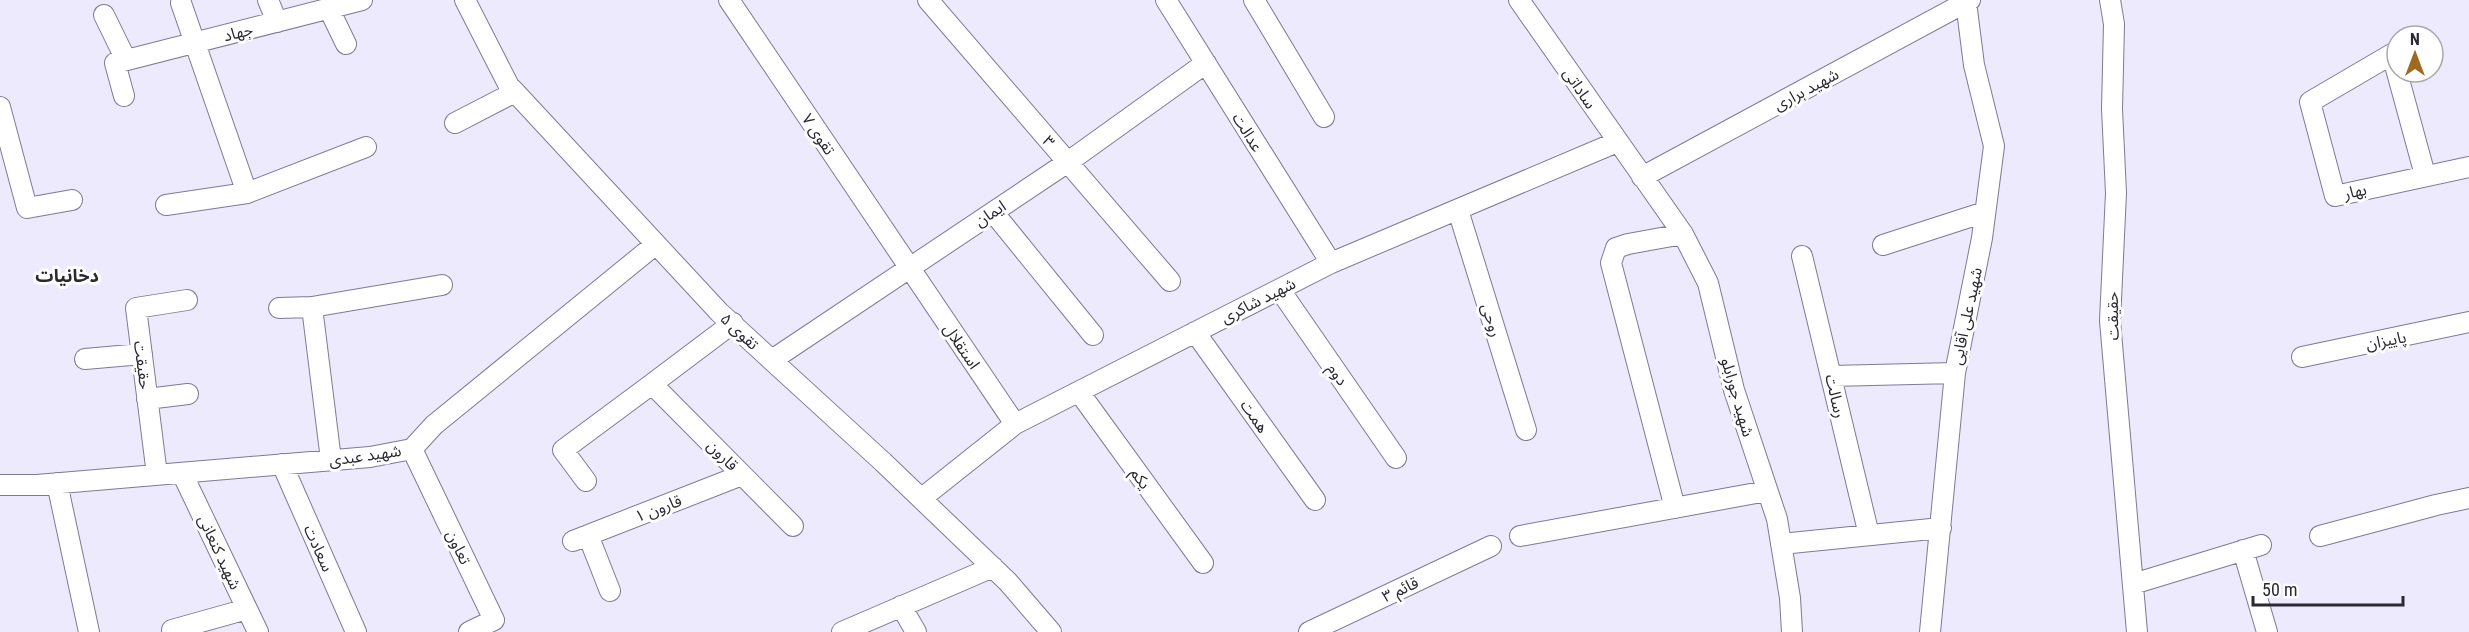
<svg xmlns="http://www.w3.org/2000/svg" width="2469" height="632" viewBox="0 0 2469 632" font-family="'Roboto Condensed','Noto Sans Arabic',sans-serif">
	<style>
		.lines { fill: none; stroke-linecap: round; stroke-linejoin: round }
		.minor-casing { stroke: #7e7a95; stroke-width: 22 }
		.minor { stroke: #fff; stroke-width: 20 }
		.labels { text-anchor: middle; stroke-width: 6; stroke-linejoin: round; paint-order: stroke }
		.street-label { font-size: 16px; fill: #292833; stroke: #fff }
		.neighbourhood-label { font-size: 18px; font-weight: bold; fill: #292833; stroke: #fff }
	</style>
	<rect width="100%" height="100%" fill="#eceafc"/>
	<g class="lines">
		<defs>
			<path id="minor" d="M268,0L277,22
				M465,0L509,86L515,92L719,312L883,462L1008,582L1051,632
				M729,0L1015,424
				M928,0L1170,281
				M1166,0L1331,263
				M1254,0L1324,117
				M1519,0L1683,234L1708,283L1734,390L1777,519L1790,598L1792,632
				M2110,0L2114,24L2112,109L2116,193L2110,321L2137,632
				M181,3L247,193
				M329,9L346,44
				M104,15L126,60
				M124,96L115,63L362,0
				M0,107L27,208L72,200
				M455,123L515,92
				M2425,175L2392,54L2310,102L2335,196L2469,167
				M1642,177L1970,0
				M166,205L247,193L366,147
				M1458,210L1526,430
				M993,212L1093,335
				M1883,245L1985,212
				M1802,256L1869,535
				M1280,290L1396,458
				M312,307L331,460
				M279,308L312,307L442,285
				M733,323L652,384L793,526
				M1195,332L1315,500
				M2302,357L2469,322
				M85,359L142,354
				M772,360L1068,162L1206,63
				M1831,376L1955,373
				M1079,392L1203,563
				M147,399L188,394
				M412,449L494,620L469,632
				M282,464L356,632
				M182,473L258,632
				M157,475L136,308L187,300
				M586,481L563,450L652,384
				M57,483L89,632
				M0,485H37L370,457L412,449L434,425L656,244
				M922,498L1015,424L1331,263L1617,142
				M1675,508L1611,263L1616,248L1628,244L1683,234
				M588,535L610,591
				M1520,536L1767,491
				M2320,536L2436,505L2469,498
				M573,541L742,475
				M1781,544L1941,528
				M2243,550L2267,632
				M2133,584L2261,545
				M901,606L916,632
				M172,630L247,609
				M842,632L993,567
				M1309,632L1491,546
				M1930,632L1955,373L1982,238L1994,146L1974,65L1966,2"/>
		</defs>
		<use href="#minor" class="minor-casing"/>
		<use href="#minor" class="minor"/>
	</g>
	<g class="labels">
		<g class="street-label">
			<text transform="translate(238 32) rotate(-14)" y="6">جهاد</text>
			<text transform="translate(1580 88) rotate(56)" y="6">ساداتی</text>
			<text transform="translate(1806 89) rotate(-28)" y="6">شهید براری</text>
			<text transform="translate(1248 132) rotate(58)" y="6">عدالت</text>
			<text transform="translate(819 134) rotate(56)" y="6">تقوی ۷</text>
			<text transform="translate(1049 141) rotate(49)" y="6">۳</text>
			<text transform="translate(2355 191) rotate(-13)" y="6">بهار</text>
			<text transform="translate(990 213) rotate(-33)" y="6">ایمان</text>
			<text transform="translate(1258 300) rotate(-27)" y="6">شهید شاکری</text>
			<text transform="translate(1966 316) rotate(-78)" y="6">شهید علی آقایی</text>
			<text transform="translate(2112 316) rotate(-91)" y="6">حقیقت</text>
			<text transform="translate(1492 320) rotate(73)" y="6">روحی</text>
			<text transform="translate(740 331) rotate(43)" y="6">تقوی ۵</text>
			<text transform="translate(2386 340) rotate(-11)" y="6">پاییزان</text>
			<text transform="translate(962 346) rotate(56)" y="6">استقلال</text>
			<text transform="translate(143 365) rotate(83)" y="6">حقیقت</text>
			<text transform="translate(1338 374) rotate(55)" y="6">دوم</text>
			<text transform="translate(1836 396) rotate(77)" y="6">رسالت</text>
			<text transform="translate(1738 397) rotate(74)" y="6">شهید جورابلو</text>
			<text transform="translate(1255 416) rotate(55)" y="6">همت</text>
			<text transform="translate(365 455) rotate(-8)" y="6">شهید عبدی</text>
			<text transform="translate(723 455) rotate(45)" y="6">قارون</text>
			<text transform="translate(1141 478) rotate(54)" y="6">یکم</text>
			<text transform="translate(658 508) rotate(-21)" y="6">قارون ۱</text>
			<text transform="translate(459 547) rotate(64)" y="6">تعاون</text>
			<text transform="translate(319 548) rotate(66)" y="6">سعادت</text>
			<text transform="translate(220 552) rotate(65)" y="6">شهید کنعانی</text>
			<text transform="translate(1400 589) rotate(-25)" y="6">قائم ۳</text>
		</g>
		<g class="neighbourhood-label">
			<text x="67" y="282">دخانیات</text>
		</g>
	</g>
	<g transform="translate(2415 54)"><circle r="28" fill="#ffffff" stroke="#a9a9ad" stroke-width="1.5"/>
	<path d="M0-4.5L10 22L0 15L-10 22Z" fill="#9e6921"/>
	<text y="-9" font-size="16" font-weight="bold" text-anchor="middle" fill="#292833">N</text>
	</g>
	<path d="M2253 596v9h150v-9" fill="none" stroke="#292833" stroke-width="3"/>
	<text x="2262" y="596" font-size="18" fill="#292833" stroke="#ffffff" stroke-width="4.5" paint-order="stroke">50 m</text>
</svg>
